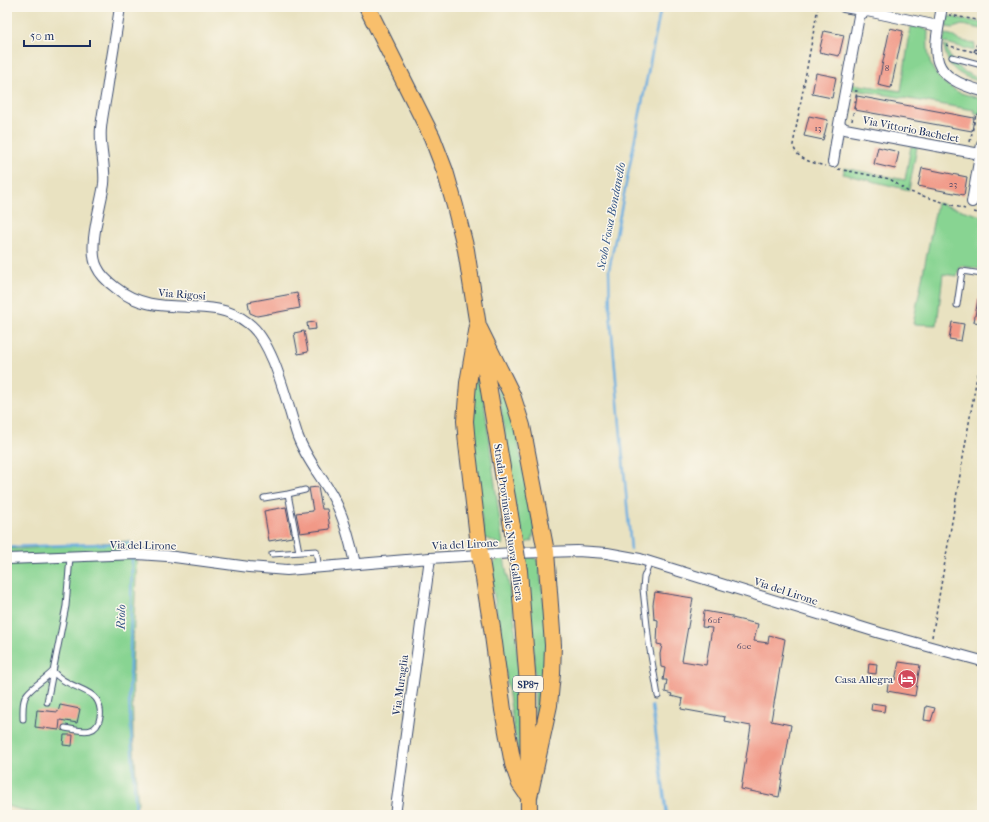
<svg xmlns="http://www.w3.org/2000/svg" width="989" height="822" viewBox="0 0 989 822" font-family="'IM FELL French Canon',serif">
	<style>
		.green { fill: #88d492; stroke: #528278 }
		.lines { fill: none; stroke-linecap: round; stroke-linejoin: round }
		.stream { stroke: #6caee1; stroke-width: 2.5 }
		.building { fill: #f19987 }
		.lane-casing { stroke: #3a4a6d; stroke-width: 7 }
		.street-casing { stroke: #3a4a6d; stroke-width: 12 }
		.primary-casing { stroke: #3a4a6d; stroke-width: 18 }
		.path { stroke: #3a4a6d; stroke-width: 1.5; stroke-dasharray: 3 3; stroke-linecap: butt }
		.lane { stroke: #fff; stroke-width: 5 }
		.street { stroke: #fff; stroke-width: 10 }
		.primary { stroke: #f8bf6c; stroke-width: 16 }
		.primary-bridge-casing { stroke: #3a4a6d; stroke-width: 18; stroke-linecap: butt }
		.primary-bridge { stroke: #f8bf6c; stroke-width: 16 }
		.labels { text-anchor: middle; stroke-width: 3; stroke-linejoin: round; paint-order: stroke }
		.number-label { font-size: 9px; fill: #504a68 }
		.shield { fill: #fbf7ec; stroke: #5e6b89; stroke-width: 1 }
		.shield-label { font-size: 10px; font-weight: bold; fill: #1b2f5e }
		.street-label { font-size: 11px; fill: #1b2f5e; stroke: #fbf7ec }
		.poi-label { font-size: 11px; fill: #1b2f5e; stroke: #fbf7ec; text-anchor: end }
		.water-label { font-size: 12px; font-style: italic; fill: #335585; stroke: #fbf7ec }
	</style>
	<rect width="100%" height="100%" fill="#fbf7ec"/>
	<filter id="ink" filterUnits="userSpaceOnUse"><feTurbulence type="fractalNoise" baseFrequency=".025" numOctaves="2"/><feDisplacementMap in="SourceGraphic" scale="8" xChannelSelector="R" yChannelSelector="G"/><feConvolveMatrix kernelMatrix="1 2 1 2 8 2 1 2 1" color-interpolation-filters="sRGB"/></filter>
	<filter id="wash" filterUnits="userSpaceOnUse"><feTurbulence type="fractalNoise" baseFrequency=".012" numOctaves="4" result="noise"/><feDisplacementMap in="SourceGraphic" scale="16" xChannelSelector="R" yChannelSelector="G"/><feGaussianBlur stdDeviation="0.9" result="paint"/><feColorMatrix in="noise" values="0 0 0 0 0 0 0 0 0 0 0 0 0 0 0 0 0 1.4 0 .05"/><feComposite in="paint" operator="in"/></filter>
	<g filter="url(#wash)">
		<rect width="100%" height="100%" fill="#e9e2c1"/>
		<path class="green" d="M948,16L982,23V29L962,25L953,28L946,27Z
			M911,26L923,28L928,31C927,53 928,71 947,85C951,87 954,90 958,92C966,95 975,96 982,100L980,114L975,113L974,110L851,89L853,84L901,91Z
			M945,34L951,35L958,40L975,44L974,51L943,42Z
			M944,45L947,46C949,65 965,74 982,79V82C960,76 947,70 944,45Z
			M911,146L917,147L909,190L843,174L845,168L905,180Z
			M937,203L982,216V269L960,266L957,276L943,274L937,325L913,324Z
			M478,356L503,545C496,544 491,539 484,538L469,417Z
			M498,381L509,397L535,529L532,541L521,544L497,382Z
			M129,541L137,555L132,666L133,734L138,803L134,815H42L7,806V548L18,549Z
			M523,556L535,558L539,563L550,654L536,741L534,655Z
			M504,557L515,623L520,688L522,755H518L490,569C494,562 497,559 504,557Z"/>
		<g class="lines">
			<path class="stream" d="M7,547L129,543L131,544L132,551
				M631,550L610,311L609,270L661,7
				M132,556L129,699L136,815
				M652,706L667,815"/>
		</g>
		<g id="blocks">
			<path class="building" d="M890,28L903,31L891,88L878,85Z
				M824,31L844,35L839,56L819,52Z
				M816,73L836,77L832,98L812,94Z
				M857,96L974,118L972,131L855,110Z
				M809,116L828,120L823,140L804,136Z
				M878,147L899,152L895,169L874,164Z
				M922,168L967,177L964,195L918,186Z
				M297,293L300,308L257,316L250,313L248,302Z
				M978,299H982V323L974,322Z
				M315,322L316,329L308,330L307,323Z
				M952,322L964,324L961,341L949,339Z
				M304,331L308,352L298,354L294,333Z
				M318,487L322,509H327L330,529L300,533L296,513L313,511L309,488Z
				M286,507L292,537L269,541L264,511Z
				M655,592L693,598L682,661L706,665L712,628L702,627L704,611L732,616V618L758,624L754,641L768,643L769,635L785,639L771,721L791,725L779,797L741,789L751,726L724,721L725,717L681,709L683,699L671,696L672,694L665,692L667,680H663L665,668L661,667L660,654L662,645L657,644L658,620L654,619L653,604Z
				M899,662L920,665L915,696L887,691L889,679L895,680Z
				M869,663L877,664L876,674L868,673Z
				M872,703L885,705L884,712L871,710Z
				M60,705L80,709L77,723L60,720L59,730L35,727L37,710L58,712Z
				M926,706L935,708L931,721L924,720Z
				M64,735H73L72,746L63,745Z"/>
		</g>
	</g>
	<g filter="url(#ink)">
		<use href="#blocks" fill-opacity="0" stroke="#3a4a6d" stroke-width="1"/>
		<g class="lines">
			<defs>
				<path id="lane" d="M972,7L982,9
					M952,57L982,65
					M957,305L962,271L982,274
					M288,494L305,490
					M264,498L288,494L299,552
					M272,554L316,551L319,568
					M650,562L644,577L643,589L649,644L658,696
					M47,702L66,606L70,557
					M23,719C23,711 22,700 27,694C34,685 46,679 53,671C63,686 93,689 98,702C100,706 101,713 100,717C97,737 79,730 65,728"/>
				<path id="street" d="M120,7C116,35 111,62 107,90C105,103 102,116 101,128C99,147 106,166 104,184C101,206 87,247 97,267C101,276 108,282 116,288C158,322 209,292 248,323C275,343 287,406 298,437C306,458 320,475 332,495C344,516 350,540 355,564
					M844,7L867,11
					M942,7C933,55 927,76 982,91
					M938,26L867,11L861,14L859,16L839,124L845,129L980,154
					M833,162L839,124
					M972,202L982,144
					M7,559L137,554L167,556L249,567L287,570L430,558L514,553L577,551L607,553L640,559L880,633L982,661
					M395,815L430,558"/>
				<path id="primary" d="M367,7L432,137L445,171L455,206L466,250L478,326L512,395L522,426L546,552L553,645L552,674L549,705L529,797
					M478,326L468,383L465,421L467,444L480,554L492,628L503,710L513,764L520,784L529,797
					M481,343L512,527
					M519,571L528,685L529,815"/>
			</defs>
			<use href="#lane" class="lane-casing"/>
			<use href="#street" class="street-casing"/>
			<use href="#primary" class="primary-casing"/>
			<path class="path" d="M818,7L793,145C797,160 811,162 825,166
				M949,15L982,21
				M980,28L982,17
				M946,45L982,54
				M975,49L982,51
				M974,52L977,44
				M852,121L857,91H855
				M970,142L976,114L982,116V115
				M838,169L890,179L907,191L965,209
				M974,212L982,214
				M932,637L978,371"/>
			<use href="#lane" class="lane"/>
			<use href="#street" class="street"/>
			<use href="#primary" class="primary"/>
			<defs>
				<path id="primary-bridge" d="M512,527L519,571"/>
			</defs>
			<use href="#primary-bridge" class="primary-bridge-casing"/>
			<use href="#primary-bridge" class="primary-bridge"/>
		</g>
	</g>
	<defs>
		<symbol id="hotel-disc" viewBox="-11 -11 22 22"><circle r="9.5" fill="#d1495b" stroke="#fbf7ec"/><path d="M-6-4.5h1.5V1H6V5H4.5V3h-9V5H-6ZM-4 0a1.8 1.8 0 1 1 3.6 0ZM.5 0V-2.5h3Q6-2.5 6 0Z" fill="#fff"/></symbol>
	</defs>
	<g fill-rule="evenodd">
		<use href="#hotel-disc" x="896" y="668" width="22" height="22"/>
	</g>
	<g class="labels">
		<g class="number-label">
			<text x="887" y="71">8</text>
			<text x="818" y="131">13</text>
			<text x="953" y="187">23</text>
			<text x="714" y="623">60f</text>
			<text x="744" y="649">60e</text>
		</g>
		<rect class="shield" x="513" y="676" width="30" height="16" rx="3"/>
		<g class="shield-label">
			<text x="528" y="688">SP87</text>
		</g>
		<g class="street-label">
			<text transform="translate(911 129) rotate(11)" y="4">Via Vittorio Bachelet</text>
			<text transform="translate(182 294) rotate(4)" y="4">Via Rigosi</text>
			<text transform="translate(509 522) rotate(82)" y="4">Strada Provinciale Nuova Galliera</text>
			<text transform="translate(465 544) rotate(-3)" y="4">Via del Lirone</text>
			<text transform="translate(143 545) rotate(1)" y="4">Via del Lirone</text>
			<text transform="translate(786 591) rotate(18)" y="4">Via del Lirone</text>
			<text transform="translate(400 685) rotate(-82)" y="4">Via Muraglia</text>
		</g>
		<g class="poi-label">
			<text x="893" y="683">Casa Allegra</text>
		</g>
		<g class="water-label">
			<text transform="translate(611 216) rotate(-79)" y="4">Scolo Fossa Bondanello</text>
			<text transform="translate(121 617) rotate(-89)" y="4">Riolo</text>
		</g>
	</g>
	<rect width="989" height="822" fill="none" stroke="#fbf7ec" stroke-width="24"/>
	<path d="M24 40v6h66v-6" fill="none" stroke="#1b2f5e" stroke-width="2"/>
	<text x="30" y="40" font-size="12" fill="#1b2f5e" stroke="#fbf7ec" stroke-width="3" paint-order="stroke">50 m</text>
</svg>
